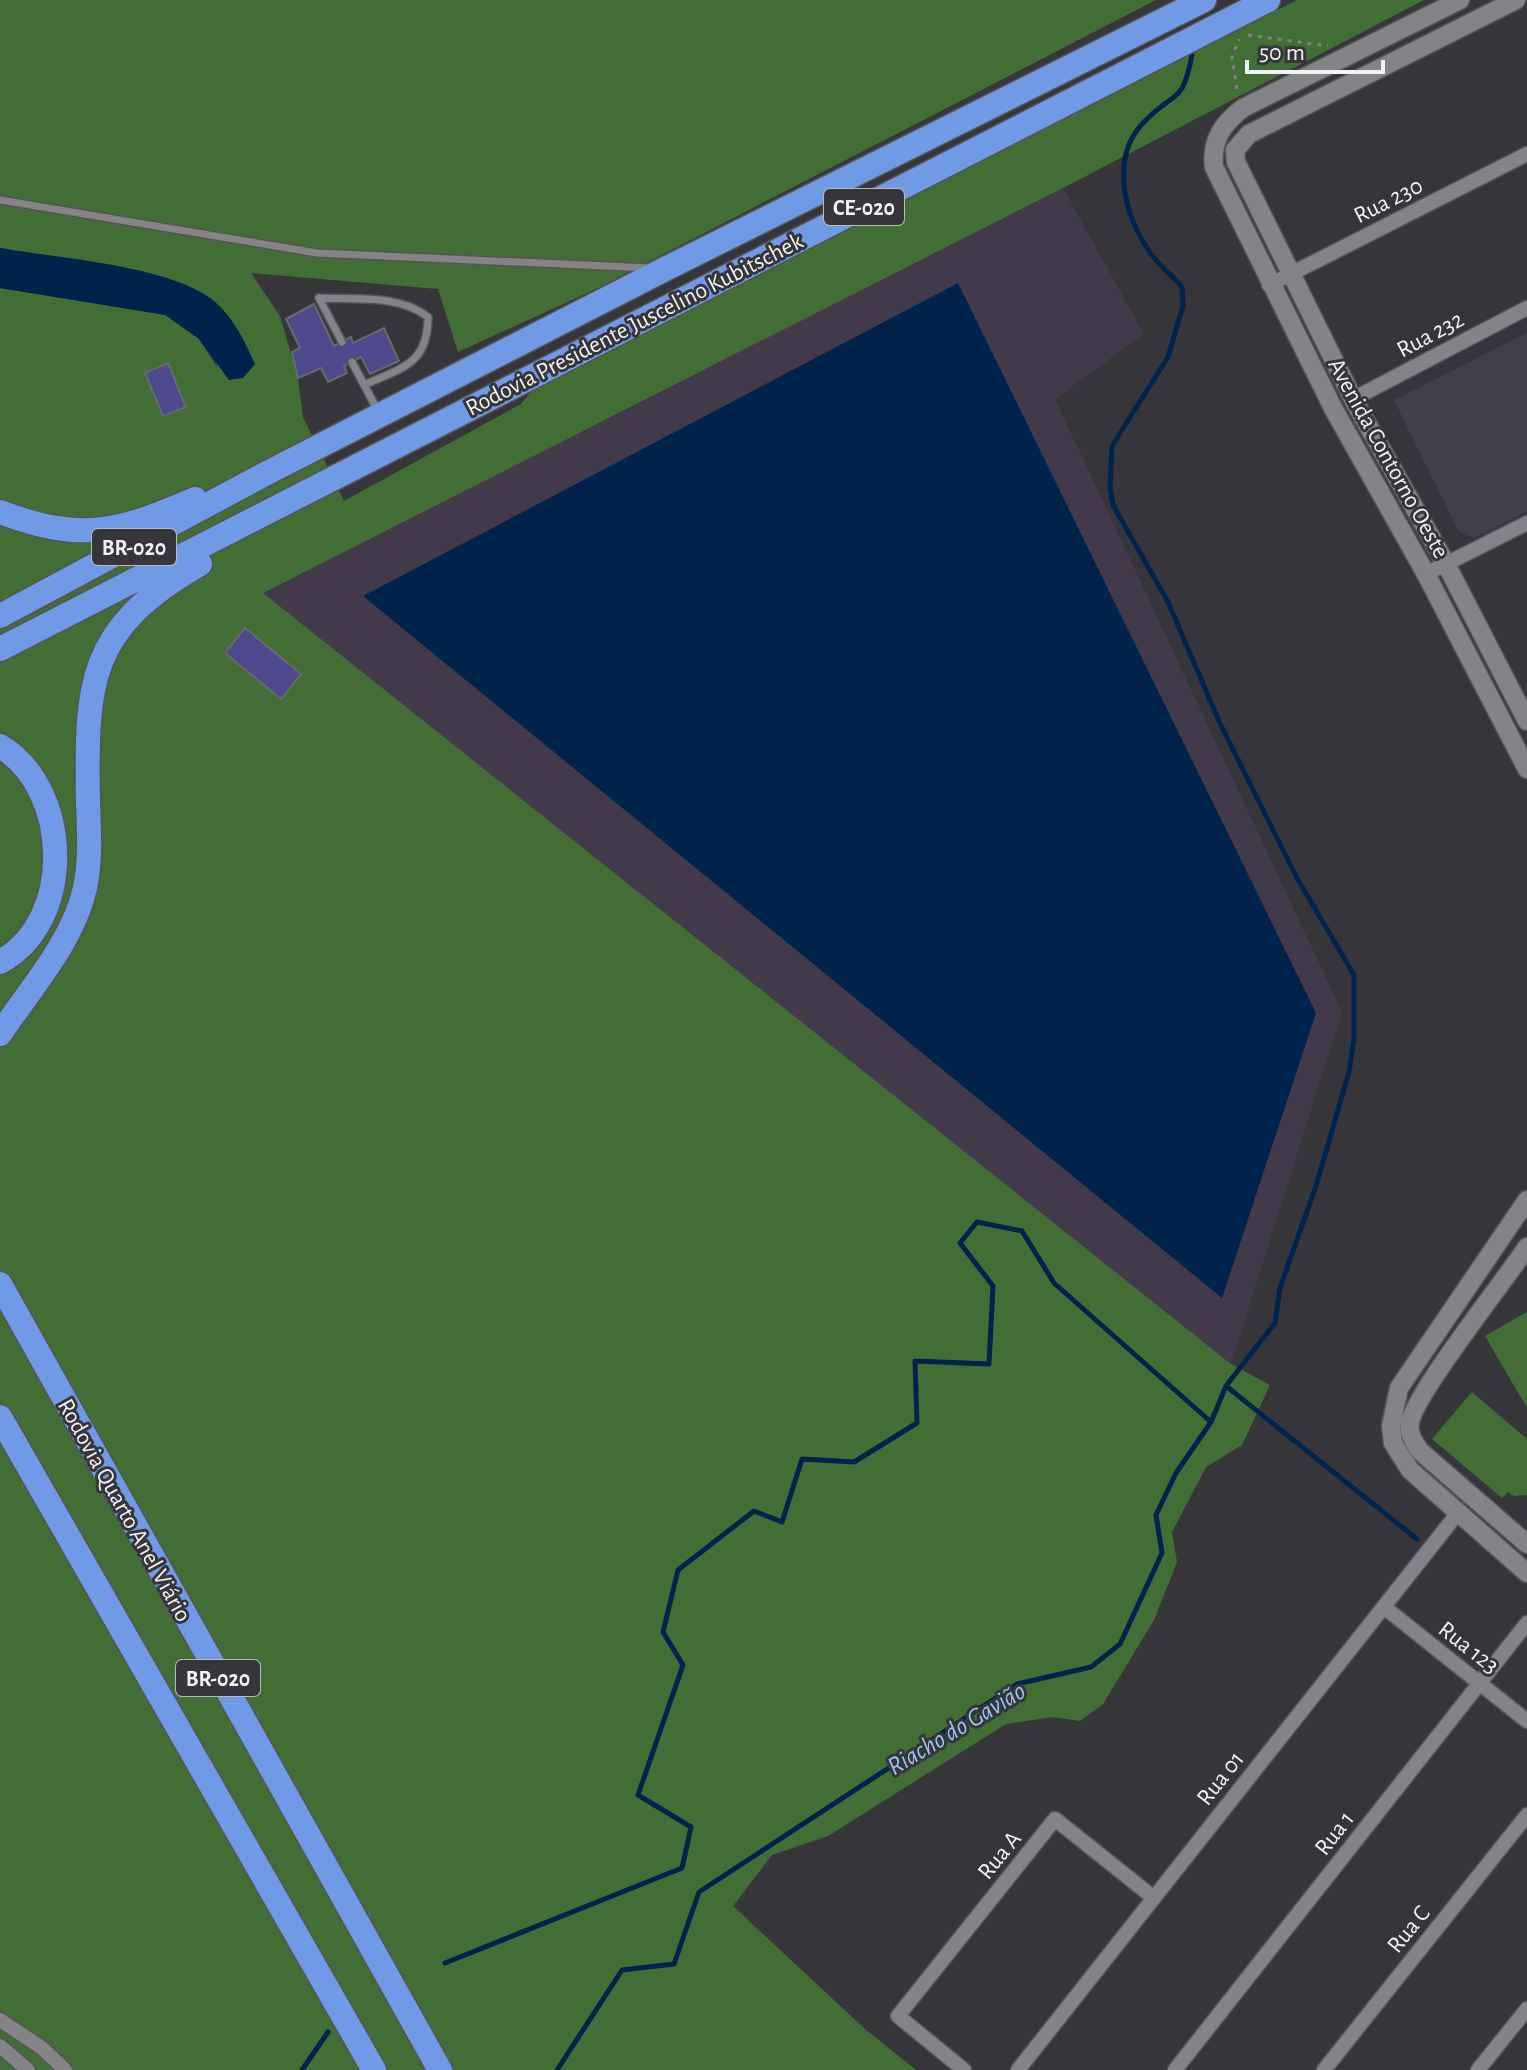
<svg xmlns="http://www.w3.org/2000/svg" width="1527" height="2070" viewBox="0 0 1527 2070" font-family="'Alegreya Sans',sans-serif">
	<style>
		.built { fill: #3f4049 }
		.industrial { fill: #423a4b }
		.green { fill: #426e36; fill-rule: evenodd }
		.water { fill: #00234c }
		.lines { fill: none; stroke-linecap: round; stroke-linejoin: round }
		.stream { stroke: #00234c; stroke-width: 5 }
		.building { fill: #4d498c; stroke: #68696c; stroke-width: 2 }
		.service-casing { stroke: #555558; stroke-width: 10 }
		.minor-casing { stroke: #555558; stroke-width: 17 }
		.tertiary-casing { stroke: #555558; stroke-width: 21 }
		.trunk-casing { stroke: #555558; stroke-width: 27 }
		.path { stroke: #818184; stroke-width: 3; stroke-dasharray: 4 6; stroke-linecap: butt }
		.service { stroke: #848488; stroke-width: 7 }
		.minor { stroke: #848488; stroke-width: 14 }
		.tertiary { stroke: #848488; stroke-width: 18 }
		.trunk { stroke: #709ae6; stroke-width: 24 }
		.labels { text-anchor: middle; stroke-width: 6; stroke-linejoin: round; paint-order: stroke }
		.shield { fill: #36363a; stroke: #bababc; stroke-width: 2 }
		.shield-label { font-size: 22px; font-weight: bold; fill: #f2f2f4 }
		.street-label { font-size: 24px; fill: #f2f2f4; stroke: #36363a }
		.water-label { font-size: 26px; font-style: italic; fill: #9cc2f4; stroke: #36363a }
	</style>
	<rect width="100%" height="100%" fill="#36363a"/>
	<path class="built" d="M1527,333V511L1474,538L1459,532L1394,400Z"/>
	<path class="industrial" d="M1063,188L1144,334L1055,399L1342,1012L1231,1364L262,593Z"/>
	<path class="green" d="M0,0H1156L598,288L458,352L438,289L251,273L280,316L298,378L303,417L344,501L521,404L532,391L1297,0H1424L1063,188L263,593L1231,1364L1270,1385L1242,1445L1206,1467L1172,1532L1177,1562L1154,1620L1103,1704L1080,1721L1053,1717L1006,1724L828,1836L772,1855L733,1906L865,2029L916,2070H0V288L166,315L199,339L217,367L211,298C144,267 72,260 0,248ZM168,364L186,407L163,416L145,373Z
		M1527,1312V1408L1485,1336Z
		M1472,1392L1527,1439V1495L1514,1496L1508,1492L1502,1498L1432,1439Z"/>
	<path class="water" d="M0,248C56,258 165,265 210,298C232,314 244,340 255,364L243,378L229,380L199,339L165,315L0,288Z
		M958,283L1316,1013L1222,1298L363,596Z"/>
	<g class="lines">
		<path class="stream" d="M1226,1386L1417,1539
			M445,1963L682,1868L691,1827L638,1795L683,1665L663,1632L678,1570L754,1511L782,1522L802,1459L854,1462L917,1423L915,1361L989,1364L993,1286L960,1243L977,1222L1022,1231L1054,1283L1211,1422
			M302,2070L328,2032
			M557,2070L622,1970L674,1964L699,1892L1017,1684L1091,1667L1120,1644L1162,1553L1156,1515L1176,1473L1211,1422L1226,1386L1275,1323L1280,1288L1316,1186L1349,1072L1354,1039V975L1297,878L1219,721L1168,602L1113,505L1110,487L1112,446L1168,357L1183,306L1182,287C1172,275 1157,264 1149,251C1124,214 1109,156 1145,121C1176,89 1182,106 1192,55"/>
	</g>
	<path class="building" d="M314,304L334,346L351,337L353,343L384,328L399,361L370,374L361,357L344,366L347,373L328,382L321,368L298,378L292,352L300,348L286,319Z
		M168,363L186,407L163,416L145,373Z
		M245,628L301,674L281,699L225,653Z"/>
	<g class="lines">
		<defs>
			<path id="service" d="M0,200L317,253L650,268
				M319,298C355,300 399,294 428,317C428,364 402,368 364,385
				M319,298L342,342
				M352,362L379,413"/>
			<path id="minor" d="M1269,285L1527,154
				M1353,399L1527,308
				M1426,574L1527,523
				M1384,1607L1527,1721
				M0,2020L42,2048L65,2070
				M0,2046L28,2070
				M964,2070L898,2016L1055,1819L1154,1898
				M1018,2070L1457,1514
				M1175,2070L1527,1623
				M1324,2070L1527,1815
				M1478,2070L1527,2009"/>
			<path id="tertiary" d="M1460,0L1243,108C1222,124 1211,141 1214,167L1333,408L1426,574L1527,769
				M1235,150L1236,162L1353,399L1446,564L1527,721
				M1235,150L1249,134L1516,0
				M1527,1200L1399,1388L1391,1426L1393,1443L1410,1470L1527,1573
				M1527,1247C1506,1279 1413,1396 1410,1423C1408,1434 1414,1442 1420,1451L1527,1544"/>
			<path id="trunk" d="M0,512C82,543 118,532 195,499
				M0,616L265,474L665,269L1204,0
				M0,649L1268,0
				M0,746C71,788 76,921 0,962
				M0,1034C30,989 73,942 85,888C91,860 89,831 88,803C86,682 87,629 200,564
				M0,1284L440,2070
				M0,1417L374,2070"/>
		</defs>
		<use href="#service" class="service-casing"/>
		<use href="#minor" class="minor-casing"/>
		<use href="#tertiary" class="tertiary-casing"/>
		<use href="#trunk" class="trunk-casing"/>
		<path class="path" d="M1248,35L1328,46
			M1237,89L1232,57L1239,39"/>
		<use href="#service" class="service"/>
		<use href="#minor" class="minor"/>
		<use href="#tertiary" class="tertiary"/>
		<use href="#trunk" class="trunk"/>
	</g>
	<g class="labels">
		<g class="shield">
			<rect x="824" y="189" width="80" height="36" rx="6"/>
			<rect x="92" y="529" width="84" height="36" rx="6"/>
			<rect x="176" y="1660" width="84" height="36" rx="6"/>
		</g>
		<g class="shield-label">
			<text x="864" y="215">CE-020</text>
			<text x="134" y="555">BR-020</text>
			<text x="218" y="1686">BR-020</text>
		</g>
		<g class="street-label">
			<text transform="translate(1388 200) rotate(-27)" y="8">Rua 230</text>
			<text transform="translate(634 324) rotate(-27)" y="8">Rodovia Presidente Juscelino Kubitschek</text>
			<text transform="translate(1430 334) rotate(-28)" y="8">Rua 232</text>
			<text transform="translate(1389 458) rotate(61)" y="8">Avenida Contorno Oeste</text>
			<text transform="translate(125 1510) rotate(61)" y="8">Rodovia Quarto Anel Viário</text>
			<text transform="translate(1469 1647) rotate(38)" y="8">Rua 123</text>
			<text transform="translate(1220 1778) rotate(-52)" y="8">Rua 01</text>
			<text transform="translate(1334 1833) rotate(-52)" y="8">Rua 1</text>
			<text transform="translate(999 1855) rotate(-51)" y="8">Rua A</text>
			<text transform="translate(1408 1929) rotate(-51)" y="8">Rua C</text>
		</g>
		<g class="water-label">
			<text transform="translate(956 1728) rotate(-31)" y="9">Riacho do Gavião</text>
		</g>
	</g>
	<path d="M1247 60v12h136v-12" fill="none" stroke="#f2f2f4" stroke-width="4"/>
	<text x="1259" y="60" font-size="24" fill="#f2f2f4" stroke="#36363a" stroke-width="6" paint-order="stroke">50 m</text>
</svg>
